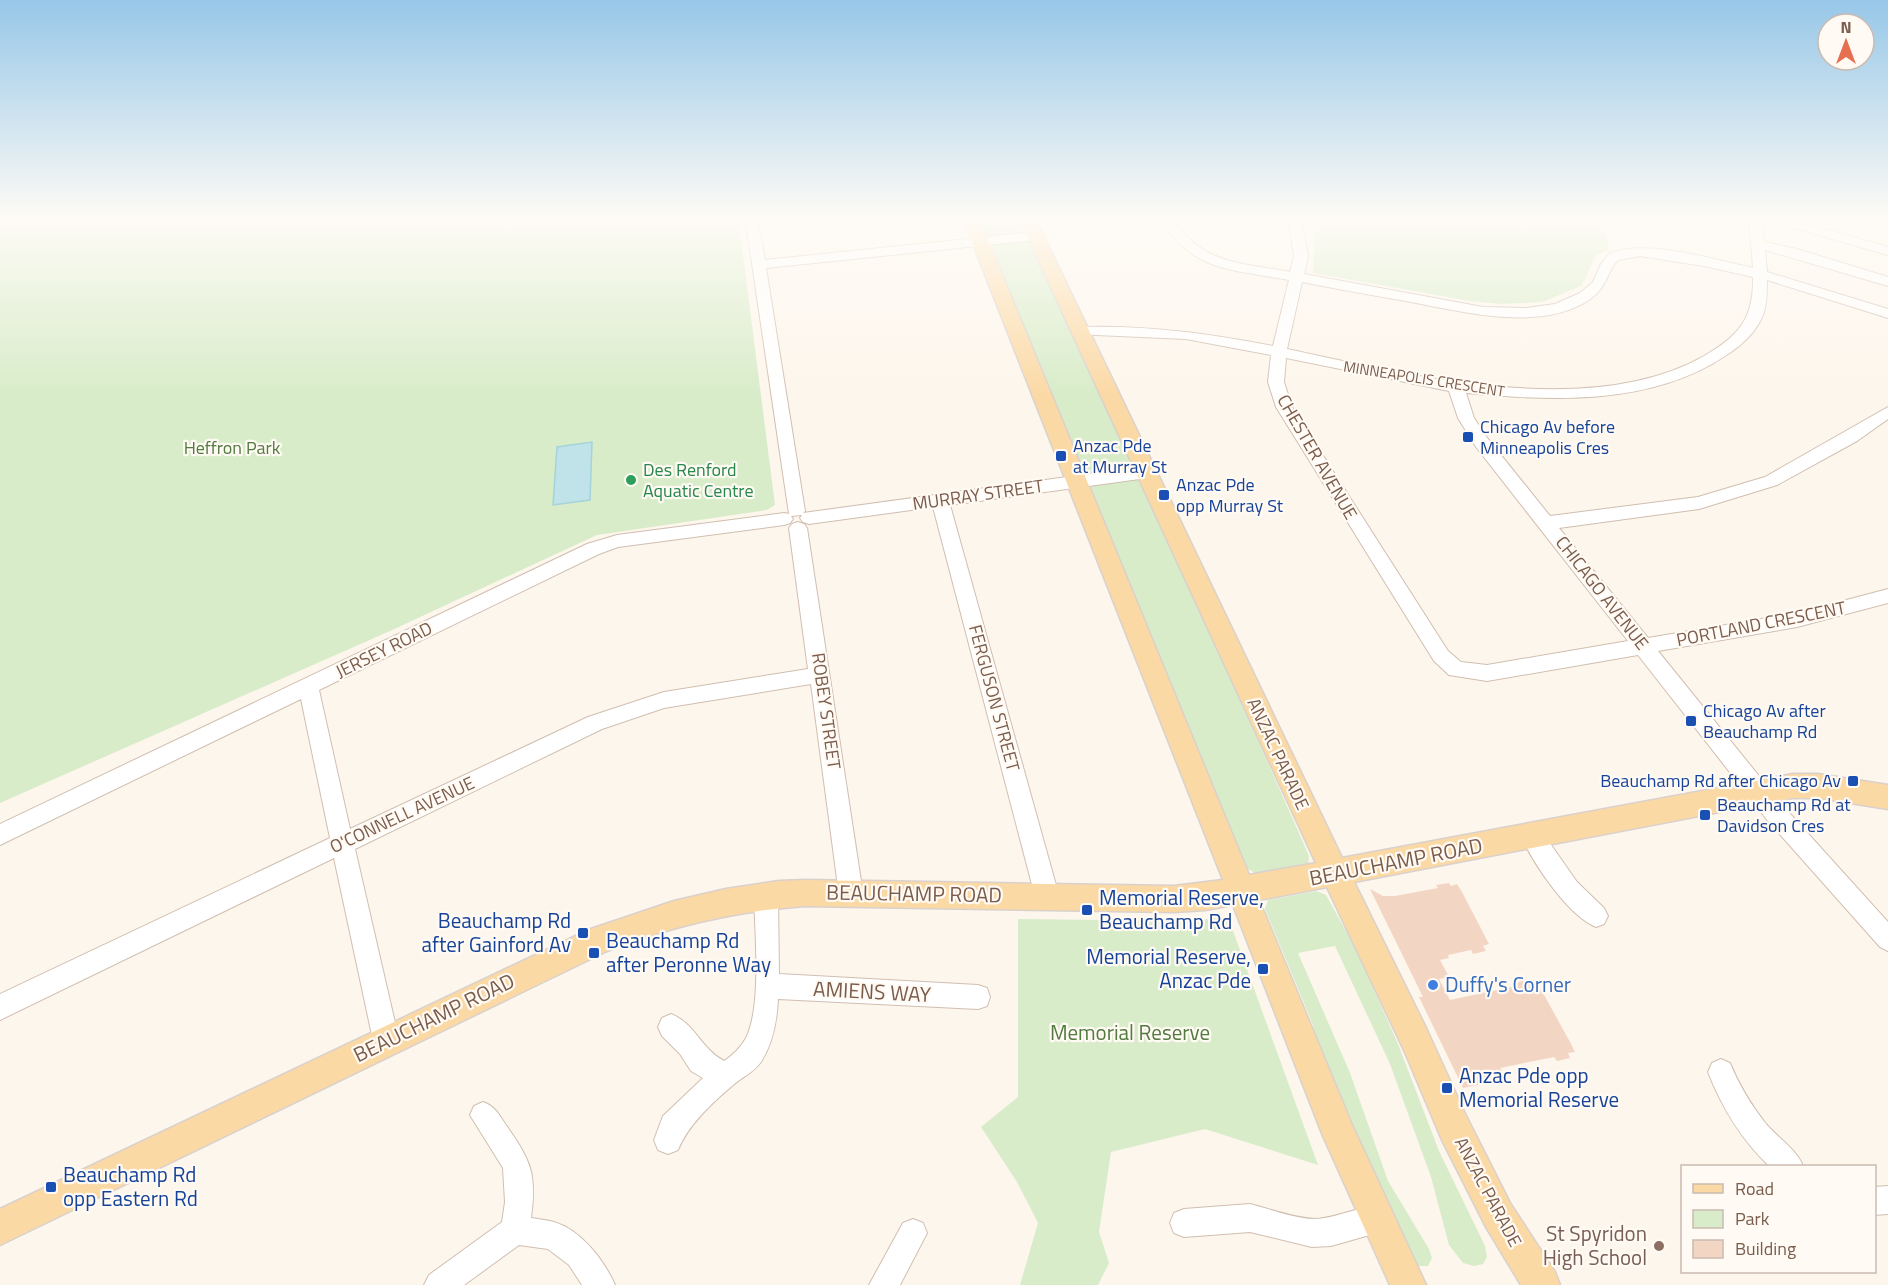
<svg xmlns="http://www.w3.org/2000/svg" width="1888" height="1285" viewBox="0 0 1888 1285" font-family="'Titillium Web',sans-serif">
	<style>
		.green { fill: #d8ecc9 }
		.water { fill: #bfe3e8; stroke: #a5d3da; stroke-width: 1.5 }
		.building { fill: #f3d5c3 }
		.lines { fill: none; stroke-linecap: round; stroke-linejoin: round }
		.minor-casing { stroke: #d1beb0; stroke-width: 2 }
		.major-casing { stroke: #dad1cd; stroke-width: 3 }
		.minor { fill: #fff; fill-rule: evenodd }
		.major { fill: #fbd9a5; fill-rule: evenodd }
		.transit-dot { fill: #1a4fb4; stroke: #fffaf3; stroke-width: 2 }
		.leisure-dot { fill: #2e9e5b; stroke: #fffaf3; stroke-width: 2 }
		.shop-dot { fill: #3f7fe0; stroke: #fffaf3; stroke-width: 2 }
		.education-dot { fill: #8d6e63; stroke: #fffaf3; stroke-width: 2 }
		.labels { text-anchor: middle; stroke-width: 4.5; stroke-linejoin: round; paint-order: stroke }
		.far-street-label { font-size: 15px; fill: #7a5c4d; stroke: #fffaf3 }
		.transit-label { font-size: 18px; fill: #164399; stroke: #fffaf3; text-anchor: start }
		.park-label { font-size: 18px; fill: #537a41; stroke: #fffaf3 }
		.street-label { font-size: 18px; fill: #7a5c4d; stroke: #fffaf3 }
		.leisure-label { font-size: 18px; fill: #27864d; stroke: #fffaf3; text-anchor: start }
		.near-street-label { font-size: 21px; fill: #7a5c4d; stroke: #fffaf3 }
		.near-transit-label { font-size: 21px; fill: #164399; stroke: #fffaf3; text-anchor: start }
		.near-shop-label { font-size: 21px; fill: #366cbe; stroke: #fffaf3; text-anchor: start }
		.near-park-label { font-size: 21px; fill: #537a41; stroke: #fffaf3 }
		.near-education-label { font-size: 21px; fill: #785e54; stroke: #fffaf3; text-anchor: end }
	</style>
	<rect width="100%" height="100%" fill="#fdf6ec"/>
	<path class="green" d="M0,216H738L775,505L767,510L597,535L390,631L0,803Z
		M975,216H1021L1027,230L1024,234L989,238L983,236Z
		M1310,216H1606L1608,250L1596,256L1581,286L1542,302L1502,304L1470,301L1313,273L1315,239Z
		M1029,240L1135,462L1133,468L1090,474L1079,470L990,249L993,244Z
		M1135,478L1145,484L1309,856L1308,867L1260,876L1248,869L1234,846L1088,487L1091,484Z
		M1316,891L1326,895L1356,949L1398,1044L1439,1151L1485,1246L1487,1257L1483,1264L1474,1266L1463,1263L1449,1245L1431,1177L1390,1064L1335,946L1298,953L1350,1073L1388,1181L1429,1249L1432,1258L1428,1266H1420L1410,1263L1316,1054L1313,1025L1265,909L1268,900Z
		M1228,917L1318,1165L1205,1129L1111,1152L1099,1232L1109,1263L1098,1285H1020L1038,1223L1017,1182L981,1127L1018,1097V919L1188,921Z"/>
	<path class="water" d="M592,442L590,500L553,505L557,447Z"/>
	<path class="building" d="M1449,883L1451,886L1457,884L1462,892L1489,944L1483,946L1486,951L1473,954L1471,950L1448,955L1449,958L1440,960L1449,977L1439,979L1450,1000L1516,986L1514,983L1527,980L1530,986L1536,985L1543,993L1570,1042L1575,1052L1568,1053L1570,1058L1557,1061L1554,1057L1500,1068L1502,1071L1488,1074L1492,1082L1463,1088L1419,997H1423L1370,889L1383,896H1395L1438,888L1436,885Z"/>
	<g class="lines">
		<defs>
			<path id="minor" d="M745,216H757L765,260L1036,232L1043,236L1036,240L766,268L805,511L803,513L1147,466L1153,468L1155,472L1153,476L1147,478L950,505L1059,896L1055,904L1047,907L1039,904L1035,896L933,507L809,524L803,522L800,518L802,515L791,516L793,519L790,523L784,525L618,547L599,554L319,690L350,829L588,717L664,692L808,669L789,528L792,524L798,522L804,524L807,528L863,894L859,902L851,905L843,902L839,894L811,684L664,708L602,729L355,849L399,1040L395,1049L386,1053L377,1049L373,1040L334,858L0,1020V994L330,838L301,699L0,845V824L587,544L617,535L784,513L789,514Z
				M1158,216H1170C1203,265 1237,262 1290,272L1294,256L1288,216H1300L1308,256L1304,274L1483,307L1527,308L1555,304L1580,293L1593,282L1601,264L1609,254C1643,238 1716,260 1753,268L1749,216H1779L1888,247V255L1762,219L1764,242L1797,249L1888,277V286L1765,250L1767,272L1888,309V318L1767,280C1767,291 1767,302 1764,312C1758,331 1741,346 1725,356C1650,406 1551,401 1466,393L1474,418L1488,439L1550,516L1698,497L1765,477L1888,407V419L1857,441L1777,485L1699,509L1559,528L1648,638L1797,613L1888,589V603L1797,627L1658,651L1784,807L1888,922V951L1880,947L1768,821L1638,655L1487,681L1449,675L1434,661L1276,407L1268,382L1271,355L1186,339L1074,334L1072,331L1079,327C1145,325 1208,333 1273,346L1289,280C1230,269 1192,272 1158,216ZM1640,256L1704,266L1753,277C1754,318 1739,336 1704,356C1589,421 1409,375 1287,349L1302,282C1337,289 1371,295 1406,301C1460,311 1539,333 1589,300C1608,287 1606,272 1618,260ZM1286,358L1449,391L1458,418L1476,447L1628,641L1487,665L1461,662L1448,651L1292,407L1284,382Z
				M1532,826L1540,829L1577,882L1604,908L1608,916L1604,924L1596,927C1568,916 1533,863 1521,836L1524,829Z
				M766,884L774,887L778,895L779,974L978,985L987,988L990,997L987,1006L978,1009L778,999C777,1021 773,1043 761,1062C753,1073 742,1077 732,1086C712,1103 688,1125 678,1150L668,1154L658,1150L654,1140L663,1116L703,1078L691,1071L680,1054L662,1036L658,1027L662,1018L671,1014C696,1024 700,1048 724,1061C733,1055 741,1047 746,1038C762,1006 755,932 754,895L758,887Z
				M1721,1059L1730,1063C1739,1085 1751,1105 1766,1124C1778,1138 1797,1150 1803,1166H1769C1741,1139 1722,1108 1708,1072L1712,1063Z
				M483,1102C495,1106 499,1115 506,1125C531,1161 537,1173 531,1218C538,1219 547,1220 554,1222C581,1230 604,1260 615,1285H582L569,1265L548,1249L519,1245L464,1285H424L429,1275L502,1222L505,1202L503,1168L470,1115L474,1106Z
				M1888,1186V1214L1874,1215V1187Z
				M1250,1204C1270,1209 1293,1218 1314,1219C1338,1219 1365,1201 1387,1210L1391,1220L1387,1230L1331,1246L1312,1247L1250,1232L1184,1237L1174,1233L1170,1223L1174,1213L1184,1209Z
				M913,1219L923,1223L927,1233L900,1285H869L903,1223Z"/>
			<path id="major" d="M962,216H978L1249,875L1316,863L1018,216H1034L1342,858L1793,774H1818L1888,785V809L1818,798H1793L1354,882L1426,1028L1466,1116L1510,1203L1555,1272L1560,1285H1521L1486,1227L1442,1140L1404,1050L1327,887L1259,900L1352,1125L1426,1285H1390L1323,1136L1233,905L1205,910L1174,912L805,906C736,911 671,926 607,951L0,1245V1209L588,930L674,901L726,889L779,881L805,880L1174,886L1223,880Z"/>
		</defs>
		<use href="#minor" class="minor-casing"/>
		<use href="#major" class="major-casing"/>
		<use href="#minor" class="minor"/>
		<use href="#major" class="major"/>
	</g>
	<linearGradient id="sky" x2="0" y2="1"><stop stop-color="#97c7e8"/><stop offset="0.55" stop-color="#fefbf6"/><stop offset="1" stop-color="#fefbf6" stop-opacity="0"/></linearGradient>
	<rect width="1888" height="396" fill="url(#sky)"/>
	<g class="transit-dot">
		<rect x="1462" y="431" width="12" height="12" rx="3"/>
		<rect x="1055" y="450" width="12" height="12" rx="3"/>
		<rect x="1158" y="489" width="12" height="12" rx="3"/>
		<rect x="1685" y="715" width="12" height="12" rx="3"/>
		<rect x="1847" y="775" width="12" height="12" rx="3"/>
		<rect x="1699" y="809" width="12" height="12" rx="3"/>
		<rect x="1081" y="904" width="12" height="12" rx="3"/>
		<rect x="577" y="927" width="12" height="12" rx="3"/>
		<rect x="588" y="947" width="12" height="12" rx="3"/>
		<rect x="1257" y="963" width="12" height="12" rx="3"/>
		<rect x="1441" y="1082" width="12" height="12" rx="3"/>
		<rect x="45" y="1181" width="12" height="12" rx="3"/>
	</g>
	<circle class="leisure-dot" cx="631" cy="480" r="6"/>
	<circle class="shop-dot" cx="1433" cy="985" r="6"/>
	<circle class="education-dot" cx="1659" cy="1246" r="6"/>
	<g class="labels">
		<g class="far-street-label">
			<text transform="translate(1424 379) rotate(9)" y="5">MINNEAPOLIS CRESCENT</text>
		</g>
		<g class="transit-label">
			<text x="1480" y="433">Chicago Av before<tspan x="1480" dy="21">Minneapolis Cres</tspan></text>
			<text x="1073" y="452">Anzac Pde<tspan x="1073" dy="21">at Murray St</tspan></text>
			<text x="1176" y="491">Anzac Pde<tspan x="1176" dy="21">opp Murray St</tspan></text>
			<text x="1703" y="717">Chicago Av after<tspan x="1703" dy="21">Beauchamp Rd</tspan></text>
			<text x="1841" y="787" text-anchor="end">Beauchamp Rd after Chicago Av</text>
			<text x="1717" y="811">Beauchamp Rd at<tspan x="1717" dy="21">Davidson Cres</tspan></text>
		</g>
		<g class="park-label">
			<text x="232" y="454">Heffron Park</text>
		</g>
		<g class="street-label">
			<text transform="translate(1317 457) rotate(60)" y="6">CHESTER AVENUE</text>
			<text transform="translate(978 495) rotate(-8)" y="6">MURRAY STREET</text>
			<text transform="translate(1602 593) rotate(52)" y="6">CHICAGO AVENUE</text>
			<text transform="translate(1761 624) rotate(-11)" y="6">PORTLAND CRESCENT</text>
			<text transform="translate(384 650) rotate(-26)" y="6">JERSEY ROAD</text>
			<text transform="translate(994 698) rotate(75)" y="6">FERGUSON STREET</text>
			<text transform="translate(826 711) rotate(82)" y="6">ROBEY STREET</text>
			<text transform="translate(1278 754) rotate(65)" y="6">ANZAC PARADE</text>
			<text transform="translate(402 815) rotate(-25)" y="6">O'CONNELL AVENUE</text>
			<text transform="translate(1488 1192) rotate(62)" y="6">ANZAC PARADE</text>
		</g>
		<g class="leisure-label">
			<text x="643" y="476">Des Renford<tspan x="643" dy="21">Aquatic Centre</tspan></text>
		</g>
		<g class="near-street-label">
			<text transform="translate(1396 862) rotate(-11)" y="7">BEAUCHAMP ROAD</text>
			<text transform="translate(914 894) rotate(1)" y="7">BEAUCHAMP ROAD</text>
			<text transform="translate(872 992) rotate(3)" y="7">AMIENS WAY</text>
			<text transform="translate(434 1018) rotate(-26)" y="7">BEAUCHAMP ROAD</text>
		</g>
		<g class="near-transit-label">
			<text x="1099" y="905">Memorial Reserve,<tspan x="1099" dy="24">Beauchamp Rd</tspan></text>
			<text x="571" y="928" text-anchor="end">Beauchamp Rd<tspan x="571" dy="24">after Gainford Av</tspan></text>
			<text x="606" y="948">Beauchamp Rd<tspan x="606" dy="24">after Peronne Way</tspan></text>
			<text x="1251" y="964" text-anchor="end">Memorial Reserve,<tspan x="1251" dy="24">Anzac Pde</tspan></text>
			<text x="1459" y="1083">Anzac Pde opp<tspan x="1459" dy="24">Memorial Reserve</tspan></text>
			<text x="63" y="1182">Beauchamp Rd<tspan x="63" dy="24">opp Eastern Rd</tspan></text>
		</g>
		<g class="near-shop-label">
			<text x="1445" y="992">Duffy's Corner</text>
		</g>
		<g class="near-park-label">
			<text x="1130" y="1040">Memorial Reserve</text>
		</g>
		<g class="near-education-label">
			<text x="1647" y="1241">St Spyridon<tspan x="1647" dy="24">High School</tspan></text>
		</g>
	</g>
	<rect x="1681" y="1165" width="195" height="108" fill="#fffaf3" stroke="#cabbb1" stroke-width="1.5"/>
	<rect x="1693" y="1184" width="30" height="9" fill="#fbd9a5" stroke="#cabbb1" stroke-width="1.5"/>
	<text x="1735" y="1195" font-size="18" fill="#7a5c4d">Road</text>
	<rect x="1693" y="1210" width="30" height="18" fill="#d8ecc9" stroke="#cabbb1" stroke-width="1.5"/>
	<text x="1735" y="1225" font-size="18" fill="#7a5c4d">Park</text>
	<rect x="1693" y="1240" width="30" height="18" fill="#f3d5c3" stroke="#cabbb1" stroke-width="1.5"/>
	<text x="1735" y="1255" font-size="18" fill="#7a5c4d">Building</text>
	<g transform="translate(1846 42)"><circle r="28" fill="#fffaf3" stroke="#cabbb1" stroke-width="1.5"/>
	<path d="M0-4.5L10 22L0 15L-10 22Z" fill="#e76f51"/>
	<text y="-9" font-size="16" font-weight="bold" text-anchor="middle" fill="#7a5c4d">N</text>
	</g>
</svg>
